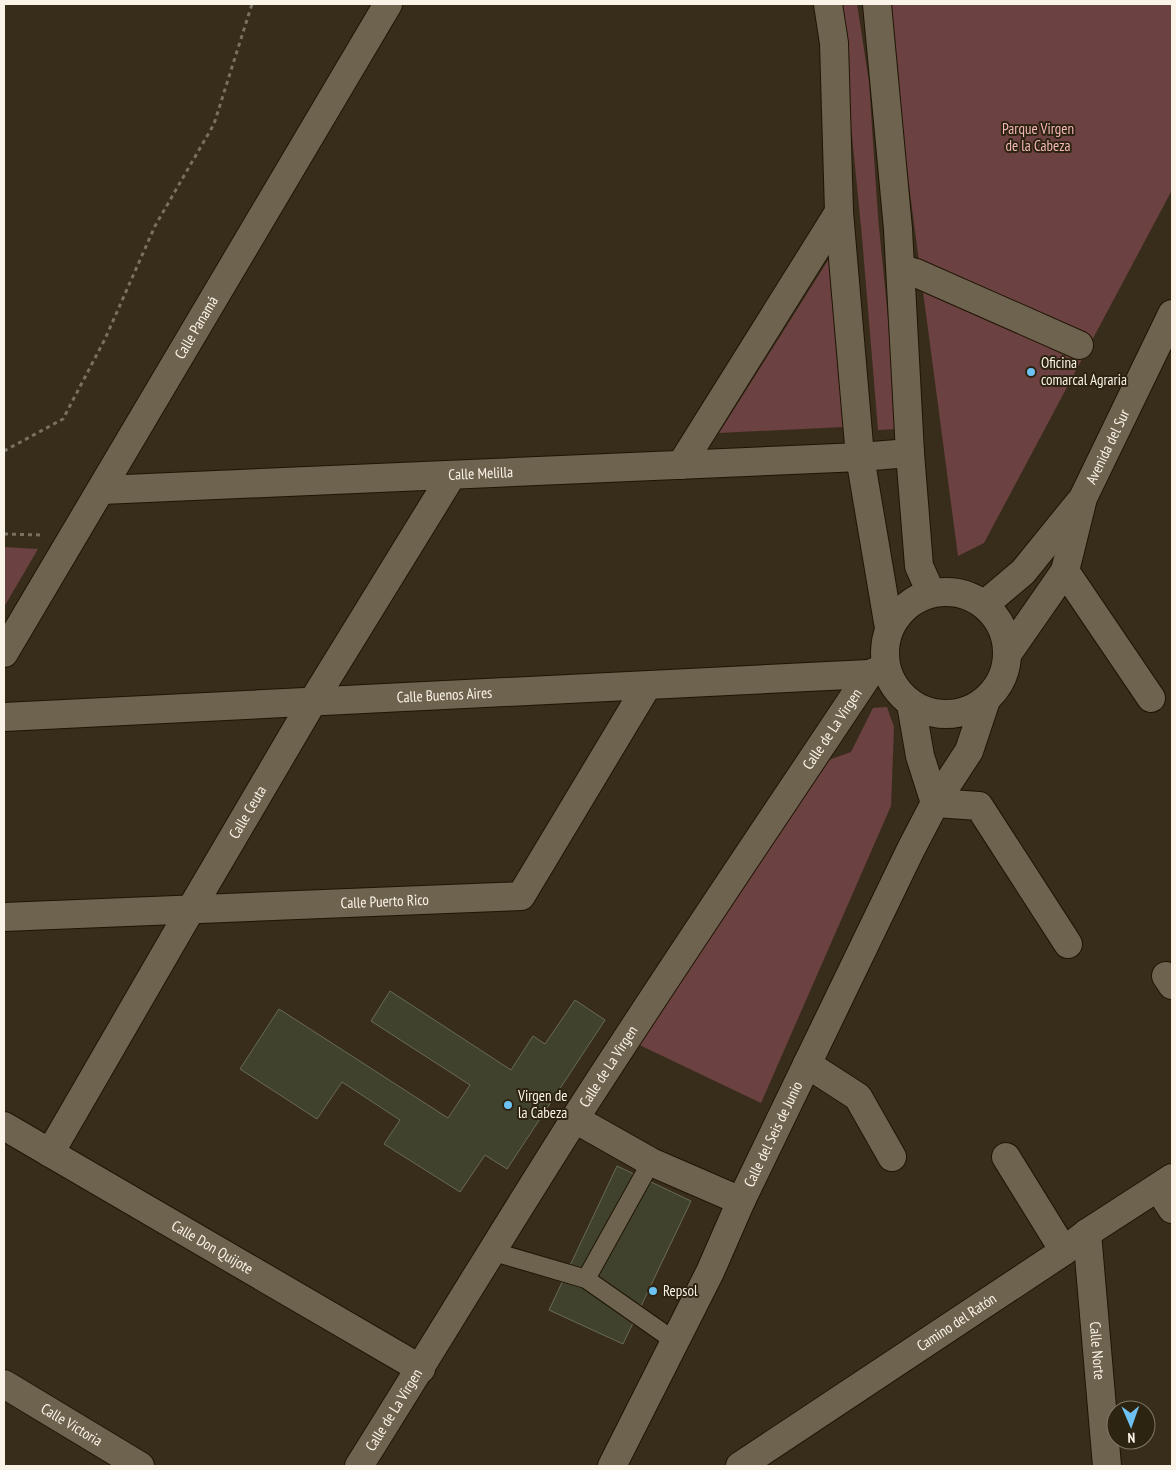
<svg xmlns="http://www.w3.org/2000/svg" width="1176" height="1470" viewBox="0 0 1176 1470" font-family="'PT Sans Narrow',sans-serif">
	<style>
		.green { fill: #6c4141 }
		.building { fill: #40422d; stroke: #696b55 }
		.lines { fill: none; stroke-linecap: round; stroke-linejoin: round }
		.service-casing { stroke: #1f1504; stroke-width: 20 }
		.minor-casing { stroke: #1f1504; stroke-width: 30 }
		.path { stroke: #797060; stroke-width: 3; stroke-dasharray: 4 4; stroke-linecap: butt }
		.service { stroke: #6e634f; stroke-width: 18 }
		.minor { stroke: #6e634f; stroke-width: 28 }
		.poi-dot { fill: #6dc2f3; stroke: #2d2311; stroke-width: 2 }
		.labels { text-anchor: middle; stroke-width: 4; stroke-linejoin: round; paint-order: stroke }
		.park-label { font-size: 15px; fill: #f5b7b7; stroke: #2d2311 }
		.street-label { font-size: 15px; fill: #faf4e8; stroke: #2d2311 }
		.poi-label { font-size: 15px; fill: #faf4e8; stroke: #2d2311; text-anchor: start }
	</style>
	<rect width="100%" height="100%" fill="#382d1b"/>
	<path class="green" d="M839,4H857L869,82L878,217L899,429L878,430L862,237Z
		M885,4H1172V190L984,543L958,556Z
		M832,254L844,427L719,433Z
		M4,547L38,549L4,607Z
		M887,707L894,727L891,806L761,1103L629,1040L823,762L851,752L873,708Z"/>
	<path class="building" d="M390,991L511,1070L533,1036L545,1044L575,1000L605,1020L507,1169L485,1155L460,1192L384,1144L400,1120L342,1082L317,1119L240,1069L279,1009L448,1118L470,1085L371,1021Z
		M617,1166L691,1201L623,1344L549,1310Z"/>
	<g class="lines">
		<defs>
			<path id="service" d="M491,1251L586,1279L651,1162
				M586,1279L676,1342"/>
			<g id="minor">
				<path d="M828,4L834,43L839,212L860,457L889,628"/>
				<path d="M877,4L898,229L910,453L919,566L931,593"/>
				<path d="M901,269L916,273L1079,345"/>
				<path d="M681,465L839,212"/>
				<path id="s1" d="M102,490L860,457L910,453"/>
				<path d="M1065,571L1151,698"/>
				<circle cx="946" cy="653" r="61"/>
				<path d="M984,605L1023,572L1079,503"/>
				<path id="s2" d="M4,653L388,4"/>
				<path id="s3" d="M1008,653L1065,571L1083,498L1172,314"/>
				<path d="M911,704L920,756L935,803"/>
				<path id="s4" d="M4,717L869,674L882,669"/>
				<path d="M935,803L979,806L1068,944"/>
				<path id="s5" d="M4,917L521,896L647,686"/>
				<path d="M1166,976L1172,985"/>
				<path d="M807,1064L858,1097L892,1157"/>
				<path d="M575,1119L651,1162L741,1201"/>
				<path id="s6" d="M4,1126L421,1369"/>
				<path id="s7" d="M50,1153L191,909L313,701L452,475"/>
				<path d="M1006,1157L1064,1251"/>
				<path d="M1158,1188L1172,1209"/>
				<path id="s8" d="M1087,1233L1107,1466"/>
				<path id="s9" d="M4,1384L140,1466"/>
				<path id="s10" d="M359,1466C431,1351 501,1235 574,1120C670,970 770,823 869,674"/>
				<path id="s11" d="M612,1466L710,1272L741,1201L911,849L935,803L969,751L986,700"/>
				<path id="s12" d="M740,1466L1064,1251L1087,1233L1172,1178"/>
			</g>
		</defs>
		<use href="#service" class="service-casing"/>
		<use href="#minor" class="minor-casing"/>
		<path class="path" d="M4,451L63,419L105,339L155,226L214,124L252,4
			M4,534L42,535"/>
		<use href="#service" class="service"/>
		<use href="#minor" class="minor"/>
	</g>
	<g class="poi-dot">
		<circle cx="1031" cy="372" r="5"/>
		<circle cx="508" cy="1105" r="5"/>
		<circle cx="653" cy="1291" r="5"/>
	</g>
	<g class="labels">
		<g class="park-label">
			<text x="1038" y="134">Parque Virgen<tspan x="1038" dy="17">de la Cabeza</tspan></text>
		</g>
		<g class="street-label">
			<text dy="5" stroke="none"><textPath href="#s2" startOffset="378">Calle Panamá</textPath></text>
			<text dy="5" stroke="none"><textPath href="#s3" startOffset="232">Avenida del Sur</textPath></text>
			<text dy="5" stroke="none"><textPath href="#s1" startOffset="379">Calle Melilla</textPath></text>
			<text dy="5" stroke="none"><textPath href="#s4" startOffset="441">Calle Buenos Aires</textPath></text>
			<text dy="5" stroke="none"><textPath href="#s10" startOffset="876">Calle de La Virgen</textPath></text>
			<text dy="5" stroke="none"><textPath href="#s7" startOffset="394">Calle Ceuta</textPath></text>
			<text dy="5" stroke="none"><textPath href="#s5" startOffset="381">Calle Puerto Rico</textPath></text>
			<text dy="5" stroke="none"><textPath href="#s10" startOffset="471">Calle de La Virgen</textPath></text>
			<text dy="5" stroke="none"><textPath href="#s11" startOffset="369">Calle del Seis de Junio</textPath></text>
			<text dy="5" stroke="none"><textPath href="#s6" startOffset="241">Calle Don Quijote</textPath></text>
			<text dy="5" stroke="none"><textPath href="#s12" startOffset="260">Camino del Ratón</textPath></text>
			<text dy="5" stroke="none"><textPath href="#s8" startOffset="118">Calle Norte</textPath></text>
			<text dy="5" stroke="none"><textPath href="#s10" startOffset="66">Calle de La Virgen</textPath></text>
			<text dy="5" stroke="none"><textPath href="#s9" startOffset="79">Calle Victoria</textPath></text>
		</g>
		<g class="poi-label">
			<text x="1041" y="368">Oficina<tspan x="1041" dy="17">comarcal Agraria</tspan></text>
			<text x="518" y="1101">Virgen de<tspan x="518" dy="17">la Cabeza</tspan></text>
			<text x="663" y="1296">Repsol</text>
		</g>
	</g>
	<rect width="1176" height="1470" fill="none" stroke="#faf4e8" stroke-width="10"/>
	<g transform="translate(1131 1425) rotate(178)"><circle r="24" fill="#2d2311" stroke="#7f7767"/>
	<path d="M0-4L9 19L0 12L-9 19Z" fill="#6dc2f3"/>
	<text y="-8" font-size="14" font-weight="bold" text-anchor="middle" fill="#faf4e8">N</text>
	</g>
</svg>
